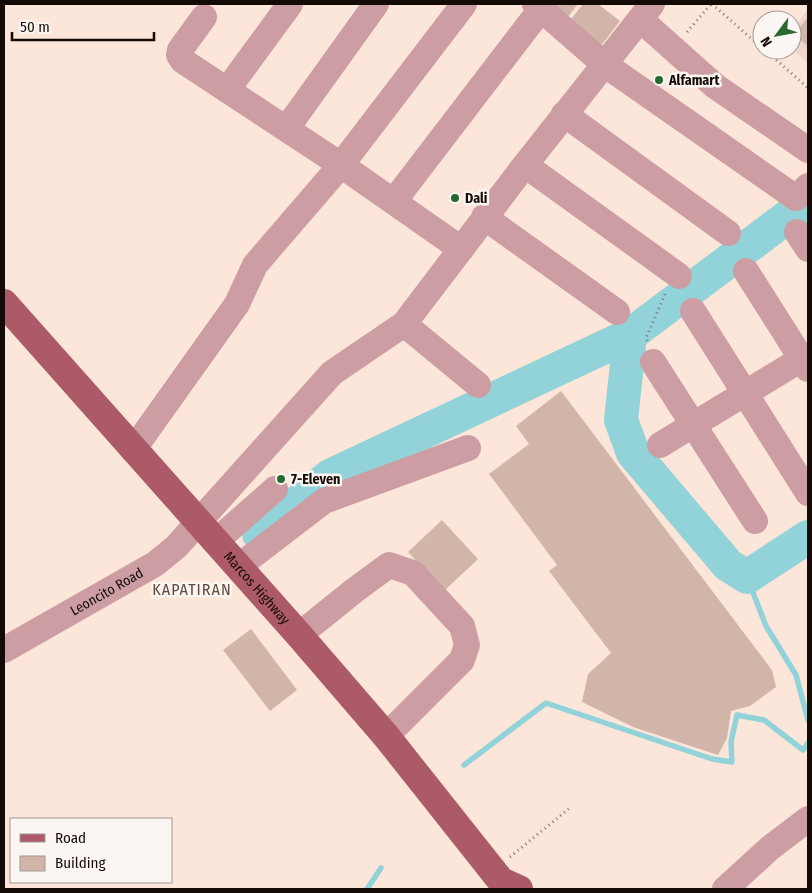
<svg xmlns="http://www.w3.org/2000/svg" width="812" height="893" viewBox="0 0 812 893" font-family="'Fira Sans Condensed',sans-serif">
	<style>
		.education { fill: #efd6ce }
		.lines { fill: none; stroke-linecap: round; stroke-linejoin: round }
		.stream { stroke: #91d3d8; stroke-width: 5.5 }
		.river { stroke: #91d3d8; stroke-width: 34 }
		.building { fill: #d1b5a8 }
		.path { stroke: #85756d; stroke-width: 3; stroke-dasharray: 1 4; stroke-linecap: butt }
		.minor { stroke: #cc9da3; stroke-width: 26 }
		.major { stroke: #ac5a68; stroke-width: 28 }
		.poi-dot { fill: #286831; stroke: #fcf6f3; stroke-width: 2 }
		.labels { text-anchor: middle; stroke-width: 5; stroke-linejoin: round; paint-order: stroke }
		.poi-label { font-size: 14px; font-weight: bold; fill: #140b06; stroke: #fcf6f3; text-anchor: start }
		.street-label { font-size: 14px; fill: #140b06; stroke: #fcf6f3 }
		.quarter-label { font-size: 16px; letter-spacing: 1px; fill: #614a3e; stroke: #fcf6f3 }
	</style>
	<rect width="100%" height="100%" fill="#fce5d9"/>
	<path class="education" d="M808,8V63L792,49V32Z"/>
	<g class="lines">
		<path class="stream" d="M747,577L766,626L796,675L808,720
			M464,765L546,703L712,759L732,762L731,742L737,715L764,720L803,750L808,743
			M367,889L381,868"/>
		<path class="river" d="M808,199L794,212L630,335L621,420L633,453L728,565L747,577L808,537
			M259,534L330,476L630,335"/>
	</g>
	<path class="building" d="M541,4H578L564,22Z
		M583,4H598L620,21L600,47L568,23Z
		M808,17V46L794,35Z
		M561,391L772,670L776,687L750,706L731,711L727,738L718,755L633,727L582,702L588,674L611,653L549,571L557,565L489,474L529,444L516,426Z
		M442,520L478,559L444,591L408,552Z
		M251,629L297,690L270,711L223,650Z"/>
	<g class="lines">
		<path class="path" d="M712,4L762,48
			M687,32L711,4
			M765,50L808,88
			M647,341L646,338L666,292
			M510,857L571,807"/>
		<g class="minor">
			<path d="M535,4L604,64L796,198L808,186"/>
			<path d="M204,17L180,50L179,55L183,61L341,165L461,249"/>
			<path d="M641,20L715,86L808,150"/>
			<path d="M227,90L290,4"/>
			<path d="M564,114L728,233"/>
			<path d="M287,128L376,4"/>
			<path d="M525,165L679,276"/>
			<path d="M394,201L541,9"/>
			<path d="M484,217L617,312"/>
			<path d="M797,232L808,249"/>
			<path d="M746,271L808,369"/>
			<path d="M693,311L808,493"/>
			<path d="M404,324L478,385"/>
			<path d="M653,362L755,521"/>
			<path d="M660,445L808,355"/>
			<path d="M133,450L237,304L255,265L341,165L464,4"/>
			<path d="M215,542L275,489"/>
			<path d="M238,567L324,501L468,448"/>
			<path d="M299,635L355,590L389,565L413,573L462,626L467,645L462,660L386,736"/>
			<path id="s1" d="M4,650L155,564L176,547L332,373L404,324L525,165L652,4"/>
			<path d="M725,889L770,848L808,819"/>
		</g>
		<path class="major" id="s2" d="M4,303L299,635L386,736L501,881L519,889"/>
	</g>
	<g class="poi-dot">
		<circle cx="659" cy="80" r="5"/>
		<circle cx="455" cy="198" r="5"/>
		<circle cx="281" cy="479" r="5"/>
	</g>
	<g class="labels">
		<g class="poi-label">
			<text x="669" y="85">Alfamart</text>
			<text x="465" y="203">Dali</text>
			<text x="291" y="484">7-Eleven</text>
		</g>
		<g class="street-label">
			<text dy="5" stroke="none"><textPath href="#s2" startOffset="381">Marcos Highway</textPath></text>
			<text dy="5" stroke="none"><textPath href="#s1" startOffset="118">Leoncito Road</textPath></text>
		</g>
		<g class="quarter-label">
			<text x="192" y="595">KAPATIRAN</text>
		</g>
	</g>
	<rect width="812" height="893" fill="none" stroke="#140b06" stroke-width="10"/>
	<rect x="10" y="818" width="162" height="65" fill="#fcf6f3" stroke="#9f9894"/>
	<rect x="20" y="834" width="25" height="8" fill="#ac5a68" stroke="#9f9894"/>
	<text x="55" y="843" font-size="15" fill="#140b06">Road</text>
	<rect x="20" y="856" width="25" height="15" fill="#d1b5a8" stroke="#9f9894"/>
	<text x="55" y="868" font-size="15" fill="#140b06">Building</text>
	<g transform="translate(777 35) rotate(238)"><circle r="24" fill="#fcf6f3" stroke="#9f9894"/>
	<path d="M0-4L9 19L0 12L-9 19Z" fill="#286831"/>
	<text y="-8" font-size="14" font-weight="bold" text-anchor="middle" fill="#140b06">N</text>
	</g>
	<path d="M12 32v8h142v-8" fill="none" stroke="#140b06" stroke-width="2.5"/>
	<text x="20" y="32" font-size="15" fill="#140b06" stroke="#fcf6f3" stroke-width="4" paint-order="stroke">50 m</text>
</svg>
